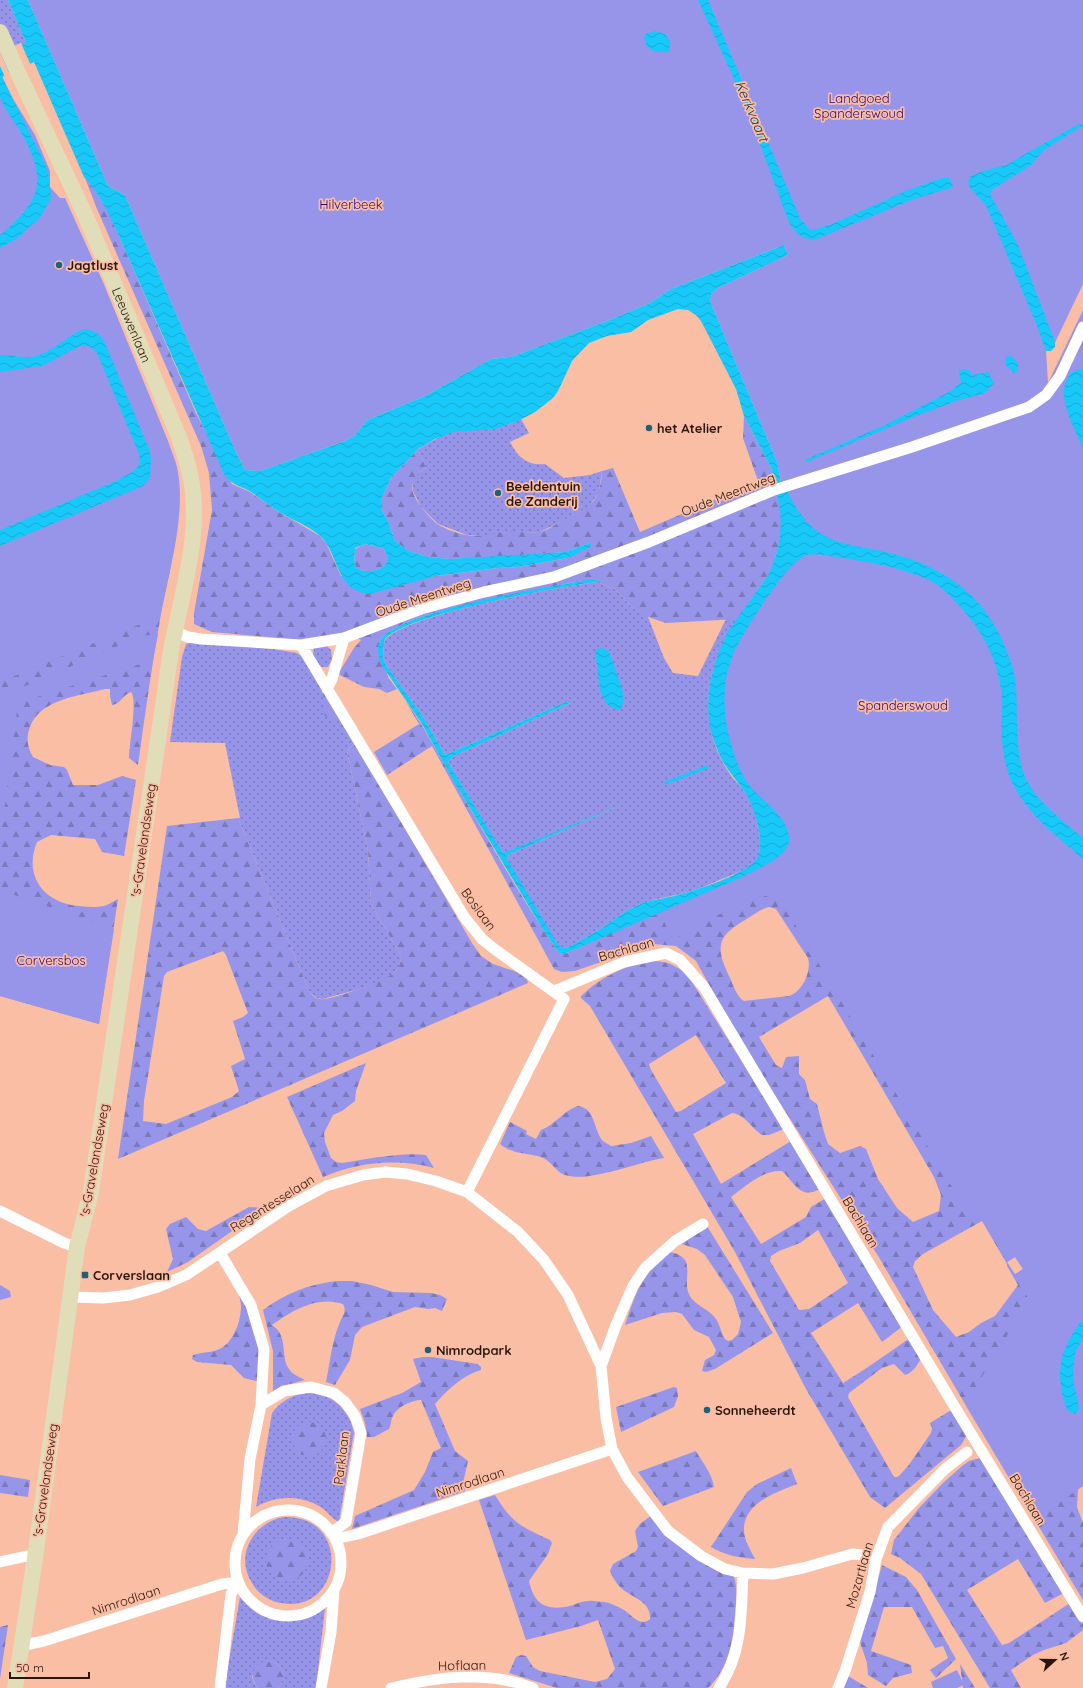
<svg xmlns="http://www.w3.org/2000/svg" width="1083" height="1688" viewBox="0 0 1083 1688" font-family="Quicksand,sans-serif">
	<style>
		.grass { fill: url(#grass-dots); fill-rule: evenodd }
		.forest { fill: url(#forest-firs); fill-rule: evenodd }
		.park { fill: #9695e9 }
		.water { fill: url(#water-waves); fill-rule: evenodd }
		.pier { fill: #fabea5 }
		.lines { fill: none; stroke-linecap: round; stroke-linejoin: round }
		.stream { stroke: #18c8f8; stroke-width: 3 }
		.street { stroke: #fff; stroke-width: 11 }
		.secondary { stroke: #e1ddb9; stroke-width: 16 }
		.poi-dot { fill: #216176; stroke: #fabea5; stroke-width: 1.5 }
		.labels { text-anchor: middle; stroke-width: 3.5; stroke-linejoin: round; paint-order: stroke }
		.park-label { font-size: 13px; fill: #2c047d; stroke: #fabea5 }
		.poi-label { font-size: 13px; font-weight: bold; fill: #2b160d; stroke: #fabea5; text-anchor: start }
		.street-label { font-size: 13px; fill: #2b160d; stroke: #fabea5 }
		.water-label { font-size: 14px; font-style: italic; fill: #1a333c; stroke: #fabea5 }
	</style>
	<defs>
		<pattern id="grass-dots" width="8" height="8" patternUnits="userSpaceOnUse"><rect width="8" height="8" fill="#9695e9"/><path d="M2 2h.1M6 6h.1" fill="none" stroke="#7b79bb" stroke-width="1.8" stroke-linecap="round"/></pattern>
		<pattern id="forest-firs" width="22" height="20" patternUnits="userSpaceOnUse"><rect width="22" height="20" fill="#9695e9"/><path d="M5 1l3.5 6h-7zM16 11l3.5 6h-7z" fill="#7b79bb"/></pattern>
		<pattern id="water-waves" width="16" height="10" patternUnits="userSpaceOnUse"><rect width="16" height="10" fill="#18c8f8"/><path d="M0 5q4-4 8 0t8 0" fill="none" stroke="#16abd3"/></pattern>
	</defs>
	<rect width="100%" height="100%" fill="#fabea5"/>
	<path class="grass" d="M0,0H8L26,43L0,54Z
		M521,419L529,433L510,442C518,458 528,466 545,464L564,478L590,475L602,471L599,492L588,508L540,532H507L481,536L467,535L438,524L421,507L413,491L412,482L415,476L426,468L418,449C429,443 441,435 454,432C478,427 498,431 521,419Z
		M597,582L615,589L633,608L648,617L664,658L673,673L698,676L726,619H738C712,654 701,700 714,742C718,754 724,766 732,777C736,782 741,786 744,791C754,806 768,847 755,862C747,870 732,875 722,879C712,883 702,888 691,891C673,897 653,898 636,906C623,911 612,922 600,929C589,936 577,942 566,948H562C555,944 509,868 506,857L510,854L626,803L503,854L448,762L454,756L570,703L568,701L445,755L422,715L386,665C382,657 383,648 385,640C406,614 559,587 597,582Z
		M192,642L273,649L297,653L304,658L355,743L347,751L368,850L371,904L401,956C401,962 399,969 394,973C378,986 343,993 323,999L317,998L310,993L238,818H240L225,743L170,742L182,657L186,644Z
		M327,646L331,650L332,659L328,667H322L312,660L314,648Z
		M306,1393C331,1393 349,1408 354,1432L339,1522C333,1520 328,1512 322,1508C302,1495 277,1495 256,1507L272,1413C281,1401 292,1395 306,1393Z
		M284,1517C353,1515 342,1615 281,1603C269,1601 258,1594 252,1583C234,1555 254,1522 284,1517ZM288,1540C298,1541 306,1549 308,1559L277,1542Z
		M240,1597C262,1623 297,1628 325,1608L316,1688H278C289,1676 281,1660 265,1661L252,1676L254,1683L258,1688H226L225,1684Z"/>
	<path class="forest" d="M85,178L93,187L108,211L196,413L232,484L250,492L279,512L320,536L326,543L341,576L423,578L498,568L518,567L568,558L592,542L565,552L500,557L450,559L428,557L409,551L395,541L388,521L381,509V500L391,478L418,449L426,468C422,471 417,474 414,478C405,492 427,515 437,524C445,529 457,533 466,535C481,538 494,532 508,532C518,531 529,533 539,532C546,531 555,525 561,521C588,508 600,505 602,471L613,468L640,532L758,481L743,438L744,416L771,468L781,510L782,520L781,537L773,565L768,575L738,619L666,623L645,616L633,608L615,589L597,582L599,581L598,580C571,581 543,589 517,595C484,602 397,614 379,642L388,677L397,689L387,693L379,689L364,687L338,674L354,648L361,640L347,633L302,640L212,632L194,624V613L212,510L209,473L201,446L97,209Z
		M179,491C180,532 169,574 161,614C152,664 145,715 138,765L129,758C129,744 138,700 131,692C122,695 121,704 112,705L110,696V689H105C79,696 40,699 30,727C26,737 27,747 33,757L50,765L64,767L67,770L73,785H98L122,776L136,780L124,856L102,852L95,839L51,835L37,842C23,876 44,903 79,906C88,907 98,908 107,905C111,903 114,901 118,899L99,1024L0,996V670Z
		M365,544L383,548C384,550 387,554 387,557C391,571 359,576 355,565C354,560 355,553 355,549Z
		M323,690L338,715V721L325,716Z
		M405,700C424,726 438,754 454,781C488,839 521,898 559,953L564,954L574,950L767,864L1083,1319V1486L1078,1489L1077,1507L1083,1523V1600L965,1404L877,1254L866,1238L764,1078L718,1001L696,961L676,946L652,944L575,971L562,972L554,969L432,746L387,775L374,752L419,724ZM769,907L776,909L808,958C812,971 802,992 789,996L744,1001C737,997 733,985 730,978C716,949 715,937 745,920C753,915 761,909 769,907ZM828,996L934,1177L941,1195L939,1211L913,1222L897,1208L878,1179L866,1149L860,1146L840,1153L828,1144L824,1132L817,1104L810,1099L805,1080L799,1074V1056L786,1057L782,1068L776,1065L759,1037ZM982,1221L1007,1264V1266L1018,1285L995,1316L981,1323L969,1332L956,1337L933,1310L913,1267L915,1261L923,1254ZM1015,1257L1023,1269L1015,1274L1007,1262Z
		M355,743L472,943L481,956L493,964L526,975L528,983L118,1159L167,826L238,818L310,993C314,997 318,1000 324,999C336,998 384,981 394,973C399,969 401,962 401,956L371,904L368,850L347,751ZM223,951L226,955L248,1013L243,1017L233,1021L245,1059L231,1066L239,1091L232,1097L166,1124L143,1121L144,1101L164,976L167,972Z
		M645,961C666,961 670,962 687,974L784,1129L769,1135H762C752,1129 745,1114 732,1113L693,1134L721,1184L791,1141L820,1189C800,1200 795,1183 782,1171C762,1170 746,1186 731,1197L761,1244L806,1217L811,1207L826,1198L903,1326L882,1342L858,1303L811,1333L843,1383C866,1369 888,1353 910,1338L922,1357C917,1365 914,1372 905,1375L894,1364L882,1368L849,1393L848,1397L894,1477H898L908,1466L931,1433L932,1428L930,1423L953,1409L968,1433L961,1445L885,1508L870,1497L806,1389L735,1252L590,1006L581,998V996C603,976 618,970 645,961ZM696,1035L726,1083L681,1111L676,1112L651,1070L649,1064ZM818,1230L848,1283L809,1309L799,1310L770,1261L771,1256L779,1251L800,1243Z
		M366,1063L356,1091L355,1101L342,1111L333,1115L324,1133L325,1142L331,1158L336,1162L342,1163C368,1159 401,1152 426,1155L434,1168C397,1158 358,1162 323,1177L287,1097Z
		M578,1106C596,1108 593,1130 603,1141C605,1143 609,1144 611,1146L631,1143L651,1136L664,1158C638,1162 589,1183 565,1175C556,1172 552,1162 543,1158C528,1152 515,1156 500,1144L510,1122L527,1131L526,1134L536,1139L541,1130C555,1125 564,1110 578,1106Z
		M249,1207L265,1208L188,1262L167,1272L173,1259L166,1229L170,1224L186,1217L198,1229L206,1231Z
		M707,1226L773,1333L715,1369L706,1372L702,1371L705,1360L714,1355L716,1350L709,1337L694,1330L682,1314L676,1312L662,1313L625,1325C631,1306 638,1284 652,1269C657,1263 664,1258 670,1252C701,1258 678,1282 692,1299C699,1307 710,1310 716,1319C720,1325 721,1333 725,1339L728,1341L732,1340L738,1334L741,1322L733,1297L705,1255L697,1249L682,1244Z
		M337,1281H352L371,1285L393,1292L431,1293L440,1295L447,1299L442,1311L435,1308L428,1309L415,1307L362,1327L355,1335L350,1360L335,1385L326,1382C330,1362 332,1340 340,1322C343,1315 347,1311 343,1304C318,1295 291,1311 272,1325C289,1336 280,1357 289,1369C292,1374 299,1377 305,1380L286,1385L273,1394V1351L263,1310C286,1293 309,1284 337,1281Z
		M0,1285L10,1291L11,1297L0,1300Z
		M238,1291L250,1313L259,1348L260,1382L244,1378L231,1365L197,1362L192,1359L193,1355C201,1352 209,1353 217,1350C233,1345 241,1321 241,1306C241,1301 239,1296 238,1291Z
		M422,1357H432L478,1364L481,1367V1370C463,1375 447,1390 435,1404L455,1451L468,1461L463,1483L465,1491L352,1529L355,1516L414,1490L425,1472L433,1452L441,1448L421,1400C412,1400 397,1407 393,1416C391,1419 391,1425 389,1429L374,1437H367L365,1423L360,1409L402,1393L421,1382L413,1359Z
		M674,1387L677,1388L678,1396L674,1407L621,1432L616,1407Z
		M292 1439a17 17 0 1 1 34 0a17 17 0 1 1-34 0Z
		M696,1451C702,1462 712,1473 714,1487L663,1506L638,1472Z
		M983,1457L1064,1593L1045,1603L1018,1559L967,1590L1002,1645L1009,1643L1070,1603L1083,1624V1630L1066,1643L1044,1650L1033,1655L1011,1670L1021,1688H990L921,1574L900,1558L891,1554L894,1540L919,1508L943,1483L962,1466L969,1461Z
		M791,1468L797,1484C777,1492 743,1503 744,1530C744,1540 751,1551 755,1559C740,1558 724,1555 711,1547L747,1492L757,1484Z
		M0,1475L30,1480L28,1497L0,1493Z
		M495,1495C513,1524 520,1526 550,1540L552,1543L548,1554L529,1581C534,1605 547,1611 570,1606C576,1604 582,1601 588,1601C593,1600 599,1602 604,1602C611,1603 617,1606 624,1610C631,1614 640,1628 650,1619C651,1600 631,1598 620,1587C615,1582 612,1576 610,1571L613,1564L636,1551L638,1547L635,1531L640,1524L653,1514L708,1564L734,1577C738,1588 736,1601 735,1614C733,1641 729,1668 708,1688H557L509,1673L516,1657L521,1655L526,1656L533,1667L540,1671L595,1682L607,1679L615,1669L598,1620L581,1626L526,1640L479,1500Z
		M266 1560a21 21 0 1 1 42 0a21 21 0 1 1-42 0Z
		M882,1565L906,1577L917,1590L956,1659L936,1678L930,1670L948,1658L943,1646L935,1648L912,1607H884L871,1651L911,1665L912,1673L893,1678L886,1686L868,1675L867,1663L860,1642Z
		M8,1625L0,1679V1627Z
		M265,1661C281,1660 289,1676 278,1688H258C249,1678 252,1665 265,1661Z
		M960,1664L975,1688H963Z
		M848,1676L868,1688H843Z"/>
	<path class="park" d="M28,0H1083V284L1051,351H1046L1048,383L1083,310V1486L1034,1520L965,1404L1029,1300L1015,1275L1023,1269L1015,1257L1007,1262L982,1220L974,1224L776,892C758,899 681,926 674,942L658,909L750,871L768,852L745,790L729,763L716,673L781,559L784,517L781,482L777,462L710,301L712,293L718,288L788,255L784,245L671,289L650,303L607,321L511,357L491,359L425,396L367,420L355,435L345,441L260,471L245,470L235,450L125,195L108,186Z
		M0,72L12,97L35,135L50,171V187L60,198H65L103,282L168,441C171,450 175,459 177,467C187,514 169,570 160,616L0,682Z
		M158,634L153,660L18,703L0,844V697L141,636Z
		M0,890L114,929L99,1024L0,996Z
		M957,1670L964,1685L957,1688H933L931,1682Z"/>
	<path class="water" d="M8,0H28L108,186L125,195L235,450L245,470L260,471L345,441L355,435L367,420L425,396L491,359L511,357L607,321L650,303L671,289L784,245L788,255L718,288L712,293L710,301L777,462L781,482L775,485L771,468L744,416L736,389L701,321L696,315L688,310L678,309L648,320L631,332L607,336L589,343L572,361L558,391L553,398L535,412L518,421L495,429L454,432L435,439L418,449L391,478L381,500V509L388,521L395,541L409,551L428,557L450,559L565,552L592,542L590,547L568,558L518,567L498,568L436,576L370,594C334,591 340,553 319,535C308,526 293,520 281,513C271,507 261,499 251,492C238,484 234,487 224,474L117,232C108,212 99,193 84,177L34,62L2,77L48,170L51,197L47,206L38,220L28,228L18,238L0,248V235C43,199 48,179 19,129C13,120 4,108 0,97C0,89 0,64 0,54L26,43ZM365,544L383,548C384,550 387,554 387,557C391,571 359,576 355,565C354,560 355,553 355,548Z
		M698,0H708L800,218L809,229L813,230L832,224L908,190L942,178H949L953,186L951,188L914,199L814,240C799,238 794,232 788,220L744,101Z
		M655,31L665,34L670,41L669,51C656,54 648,51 644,39L645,34Z
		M1083,124V127L1079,128L1044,150L1030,166L1022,171L992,190L990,194L1018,245L1055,342V347L1051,351H1046L1037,326L986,205L970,188L968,182L971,176L983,171L1006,165L1077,125Z
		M85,329C95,331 101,334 105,343L149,449L151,458L150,478L143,486L0,546V530L116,481L134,471L140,463L139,454L97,353L91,347L82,345L42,366L0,372V355C9,355 19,357 29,357C50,356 66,335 85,329Z
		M1008,356L1013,357L1018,364V370L1014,374L1006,365L1005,358Z
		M1083,368V449C1077,433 1061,405 1064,388C1065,383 1068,378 1070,373Z
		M965,369L970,371L972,375L988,372L994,383L985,393L956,401L911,418L807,462L805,460L887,424L951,391L961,382L959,371Z
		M787,491C817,552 846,540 901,556C929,564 956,579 976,600C993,618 1006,645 1013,669C1018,687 1016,708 1017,726C1018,745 1018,762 1026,779C1038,803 1063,821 1083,838V859C1058,837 1028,815 1013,784C1004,768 1002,744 1001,726C1001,717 1003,709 1002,700C1000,660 980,626 952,598C945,591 938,584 929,580C900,567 868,562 837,557C827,556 817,553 807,555C788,560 745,630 735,650C732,657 729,666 727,674C722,697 725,725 732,747C735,757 739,769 745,779C756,798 790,815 789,840C789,857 754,871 740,878L574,950L564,954L559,953L542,928L453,780L422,724L381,664C379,656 375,646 382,638C405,610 548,587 588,580H599V581L597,582C559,587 406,614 385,639C383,648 382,657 386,665L422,715L445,755L568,701H570V703L454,756L448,762L503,853L626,803L510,854L506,857L557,943L562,948H566C577,942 589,936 600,929C612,922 623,911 636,906C648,900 661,899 674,896C699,889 732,879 752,864C770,852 754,805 744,791C736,779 726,769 720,756C716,747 712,737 710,727C704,695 713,661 727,633L768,575C781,548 784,523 777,494Z
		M603,648L609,652L622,688L624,701L620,710H617L606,704L600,690L595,651L598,649Z
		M1083,1319V1339L1076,1350L1073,1368L1074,1385L1079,1408L1078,1411L1075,1414L1067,1410C1054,1372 1059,1350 1083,1319Z"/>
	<path class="pier" d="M21,43L31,66L12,74L2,51Z
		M0,52L10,75L5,77L0,66Z"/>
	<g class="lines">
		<path class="stream" d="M666,783L707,767"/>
		<path class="street" d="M175,632L188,637L201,639L301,645L344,638L421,609L484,592L554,577L649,542L774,490L912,447L1029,407L1046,395L1060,376L1083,327
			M301,645L465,918L482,939L493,948L564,999L467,1192
			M327,689L332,679L344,638
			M554,991L624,962L666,953L680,960L704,987L956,1409L1083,1617
			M0,1211L64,1243L77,1247
			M703,1224L675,1241L645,1268L633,1286L616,1325L601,1366L606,1418L612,1449L627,1477L668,1531L701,1556L725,1569L743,1573L773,1574L803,1568L852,1554L864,1555L876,1559
			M220,1253L251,1305L264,1349L261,1405L250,1459L243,1534
			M70,1297L103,1298L130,1295L158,1287L186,1275L289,1206L326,1186L363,1175L385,1172L407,1174L436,1181L467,1192L518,1232L544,1260L568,1295L601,1366
			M261,1405L284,1391L311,1387L334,1393L345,1402L355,1416L361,1433L346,1522L331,1533
			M235 1563a53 53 0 1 1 106 0a53 53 0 1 1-106 0Z
			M335,1539L358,1534L612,1449
			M0,1562L27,1556L35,1558
			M22,1643L29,1644L44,1641L222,1584L238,1582
			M220,1688L231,1594L238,1582
			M321,1688L331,1632L334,1589
			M391,1688C436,1677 488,1670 533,1688
			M719,1688C743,1652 741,1614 743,1573
			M838,1688L845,1671L870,1592L876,1559L888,1527L945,1469L967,1452"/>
		<path class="secondary" id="s1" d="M0,32L19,75L87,219L179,437C185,455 191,473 193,493C198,537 184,587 175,631C169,655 167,681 163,706L91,1192L77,1247L35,1558L15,1688"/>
	</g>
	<g class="poi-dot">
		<circle cx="59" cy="265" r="4"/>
		<circle cx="649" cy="428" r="4"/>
		<circle cx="498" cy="493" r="4"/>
		<rect x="81" y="1271" width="8" height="8" rx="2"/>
		<circle cx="428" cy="1350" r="4"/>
		<circle cx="707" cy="1410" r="4"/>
	</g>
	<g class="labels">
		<g class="park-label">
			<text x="859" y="103">Landgoed<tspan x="859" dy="15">Spanderswoud</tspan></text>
			<text x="351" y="209">Hilverbeek</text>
			<text x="903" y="710">Spanderswoud</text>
			<text x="51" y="965">Corversbos</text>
		</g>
		<g class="poi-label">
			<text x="67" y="270">Jagtlust</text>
			<text x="657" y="433">het Atelier</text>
			<text x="506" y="491">Beeldentuin<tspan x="506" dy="15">de Zanderij</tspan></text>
			<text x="93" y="1280">Corverslaan</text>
			<text x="436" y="1355">Nimrodpark</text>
			<text x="715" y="1415">Sonneheerdt</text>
		</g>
		<g class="street-label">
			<text dy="5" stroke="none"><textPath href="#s1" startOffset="321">Leeuwenlaan</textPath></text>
			<text transform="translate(728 494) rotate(-21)" y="5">Oude Meentweg</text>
			<text transform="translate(423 597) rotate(-18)" y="5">Oude Meentweg</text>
			<text transform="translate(143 840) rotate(-82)" y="5">'s-Gravelandseweg</text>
			<text transform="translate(479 909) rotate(54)" y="5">Boslaan</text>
			<text transform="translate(626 949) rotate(-16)" y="5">Bachlaan</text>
			<text transform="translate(94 1160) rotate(-80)" y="5">'s-Gravelandseweg</text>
			<text transform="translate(272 1203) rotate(-32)" y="5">Regentesselaan</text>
			<text transform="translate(861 1222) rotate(59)" y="5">Bachlaan</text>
			<text transform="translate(341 1458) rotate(-83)" y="5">Parklaan</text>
			<text transform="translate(45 1480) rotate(-82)" y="5">'s-Gravelandseweg</text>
			<text transform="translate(470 1482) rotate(-18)" y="5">Nimrodlaan</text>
			<text transform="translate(1028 1499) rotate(59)" y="5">Bachlaan</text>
			<text transform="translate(859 1575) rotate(-74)" y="5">Mozartlaan</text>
			<text transform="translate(126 1600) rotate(-18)" y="5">Nimrodlaan</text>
			<text transform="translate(462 1665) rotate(-1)" y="5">Hoflaan</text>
		</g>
		<g class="water-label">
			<text transform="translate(752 111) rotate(67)" y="5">Kerkvaart</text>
		</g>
	</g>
	<g transform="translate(1055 1660) rotate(69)" stroke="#fabea5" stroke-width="3" paint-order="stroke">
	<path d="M0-3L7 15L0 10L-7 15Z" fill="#2b160d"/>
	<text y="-6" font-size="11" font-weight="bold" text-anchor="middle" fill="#2b160d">N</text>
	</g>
	<path d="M10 1672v6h79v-6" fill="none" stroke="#2b160d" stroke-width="2"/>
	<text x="16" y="1672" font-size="12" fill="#2b160d" stroke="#fabea5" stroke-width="3" paint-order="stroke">50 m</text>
</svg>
